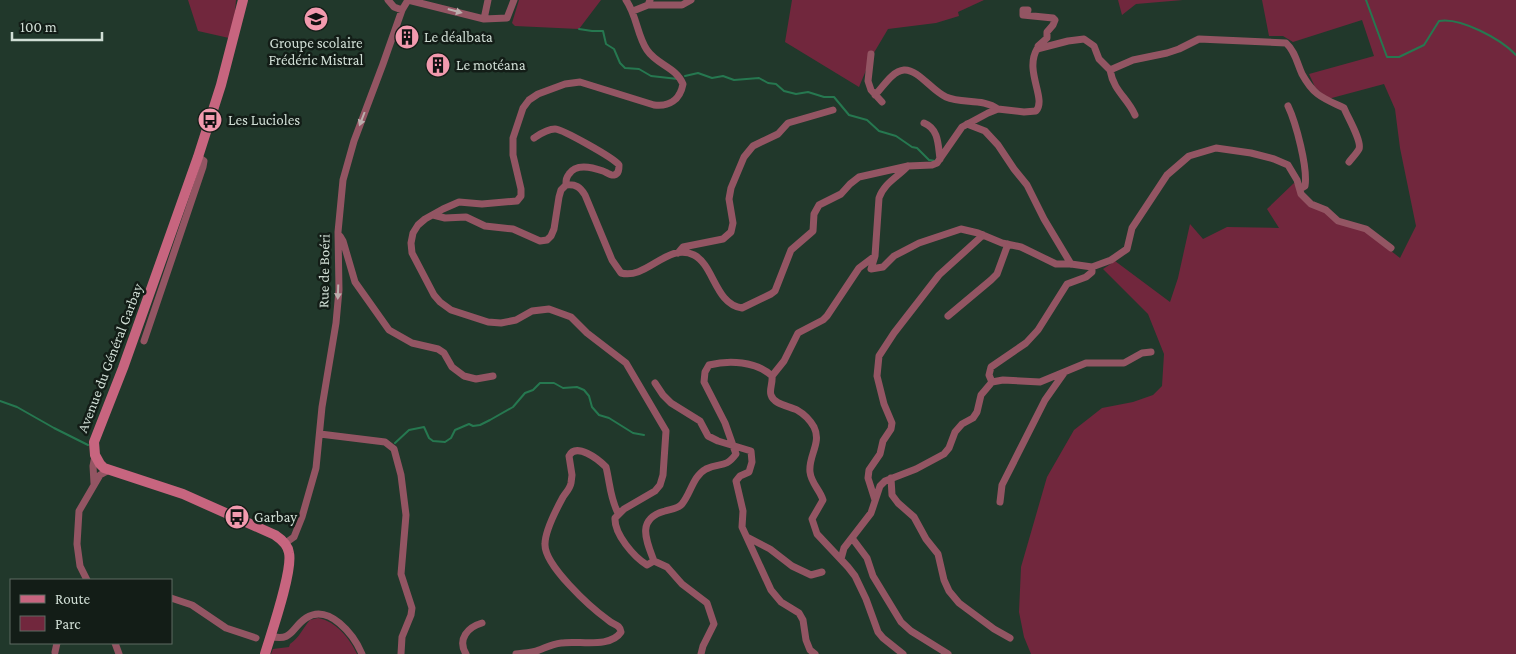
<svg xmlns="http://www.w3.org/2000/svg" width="1516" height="654" viewBox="0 0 1516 654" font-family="'Crimson Pro',serif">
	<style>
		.green { fill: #71273d }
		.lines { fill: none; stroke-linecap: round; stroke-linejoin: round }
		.stream { stroke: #267850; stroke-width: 2 }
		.street { stroke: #935563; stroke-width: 7 }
		.secondary { stroke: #c7657f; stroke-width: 10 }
		.oneway { fill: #bbaead }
		.labels { text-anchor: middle; stroke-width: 5; stroke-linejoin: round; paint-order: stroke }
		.poi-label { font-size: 15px; fill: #d0ded5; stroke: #131d17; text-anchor: start }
		.street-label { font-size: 15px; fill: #d0ded5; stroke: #131d17 }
	</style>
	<rect width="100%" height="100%" fill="#21382b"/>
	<path class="green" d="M188,0H236L234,22L229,38L198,31Z
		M519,0H601L579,29L515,26L512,23Z
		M792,0H984L958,12L959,16L936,23L888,29L872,56L859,87L785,42Z
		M1118,0H1183L1136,4L1122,15Z
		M1262,0H1516V654H1031L1024,637L1019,612L1021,567L1047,477L1074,430L1102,408L1133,402L1153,395L1162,386L1164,354L1148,314L1103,269L1115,261L1170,302L1178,278L1190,224L1203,239L1227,227L1279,228L1267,209L1294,183L1312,206L1367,232L1400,258L1416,226L1400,148L1395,109L1384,84L1328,99L1315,87L1309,74L1374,56L1362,20L1293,42L1283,36H1269Z
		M318,618C336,621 350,639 357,654H271L273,649L289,647L290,644C299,638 303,628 310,620Z"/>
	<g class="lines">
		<path class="stream" d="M1366,0L1387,57H1399L1424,45L1439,21C1460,17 1501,39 1516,55
			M579,29L592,31H603L606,44L614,49L620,63L625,68L639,69L651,76L678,79
			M685,76L698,73L712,78L723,76L734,80L759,78L768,83L776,84L784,91L796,94L808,92L824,97H834L849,115L867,120L879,131L896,136L912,147L917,148L929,160L935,161
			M0,401L17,407L54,428L88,445
			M395,443L409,430L424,427L429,438L433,441L445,442L451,438L455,430L469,424L473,426L480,425L490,420L513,407L525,393L533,390L540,383H554L563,388L577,387L584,390L589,396L592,407L599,415L609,418L633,433L644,435"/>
		<path class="street" d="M388,0L394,7L402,10
			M408,0L484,19L507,18L514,0
			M626,0C637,16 637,35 647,50C657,65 676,67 683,84C680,100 669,107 654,105L580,82L565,84L538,94L529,100L523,108L513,138V155L521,189V196L517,201L482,204L459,202L443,209L425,219L418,225L413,233L411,243L412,253L434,295L440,302L451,310L488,322L501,323L516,320L532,311L549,309L571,317L587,333L626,363L666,431L663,475L660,485L655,491L624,509L615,518C614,534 634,557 647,565L654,561C646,540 636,519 665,511C671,509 678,509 682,504C691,493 693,476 706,469C720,462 725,469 736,454L725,423L704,382L705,372L709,365C729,360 756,361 772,376
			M648,5H682L691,0
			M1028,10H1023V15L1053,18L1055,20L1053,25L1047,32V38L1038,46V49
			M633,11L648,5L650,0
			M484,19L488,0
			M871,54L868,81L871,90L882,102
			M1110,70L1133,60L1167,53L1179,49L1199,39L1286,43C1295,51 1297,63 1302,74C1314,96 1323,98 1344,108C1348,118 1362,141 1359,149C1357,153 1352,158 1349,162
			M1110,70C1114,92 1127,97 1135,115
			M875,95C883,87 892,71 904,70C918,69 932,91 946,97C962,104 983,98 998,109
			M1288,106C1296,123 1308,168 1305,186L1300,189
			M924,123C939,129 938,145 940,159
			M967,124L985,131L998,145L1014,169L1027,185L1044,219L1071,264
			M534,138C540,134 547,129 555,129C562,129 614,158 619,165C619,169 619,174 614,175C611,176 606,172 603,171C592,167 576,163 569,174C566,178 566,180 566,185
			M433,215L445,218L466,217L485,226L513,229L540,241L547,240L551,236L554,229L559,197L561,190L566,185C576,184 580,187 585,195L612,260L621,273C647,280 667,242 694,255C714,265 715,304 742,308L771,294L775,291L791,250L813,231L814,214L819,205L841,194L850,184L859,177L908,166L932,165L937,163L962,127L988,113L998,109L1024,112L1036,111C1047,99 1024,71 1037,49L1068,41L1084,39L1094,46L1099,59L1110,70
			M338,236H340L343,241L355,282L389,330L412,343L438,349L444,353L452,367L464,376L476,379L493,376
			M678,253L683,247L723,239L731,232L733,223L729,199L731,188L744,157L753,146L778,134L788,123L833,110
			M875,256L871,269L883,267L894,256L919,243L961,229L978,233L1002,243L1021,247L1056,264H1071L1092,267
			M948,316L991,280L997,274L1008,244
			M144,341L203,167L204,161L198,157
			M772,376C773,383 769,390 771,395C774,405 790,406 797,410C804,414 810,420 814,427C822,443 808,456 810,472C811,483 820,490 823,500L812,519L817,534L848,567L855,576L866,599L878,632L883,638L903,654
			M772,376L784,361L798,333L823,320L827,316L859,268L875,256L879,198C884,183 898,177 908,166
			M992,382L989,375L991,367L1026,343L1038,330L1067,284L1086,277L1092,272V267L1111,260L1127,249L1132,228L1167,175L1189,156L1216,148L1251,153L1274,159L1288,165L1297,180L1301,194L1311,204L1326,210L1338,221L1366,229L1391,248
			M655,383L663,395L671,403L700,421L708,436L718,441L751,451L752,462L749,472L740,476L736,481L743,511L742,527L771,590L781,602L799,613L803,620L806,640L810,650L815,654
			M320,434L385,442L394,449L401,475L406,515L401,574L412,608L411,615L402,637L401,654
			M891,478L892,495L898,503L914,517L926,539L938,554L944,580L949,591L959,603L994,629L1010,638
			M94,483L93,466L95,456
			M875,500L868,478L869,470L880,454L883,441L891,429L892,423L884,404L877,376L879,356L894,333L939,275L983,235
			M1000,502L1002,485L1045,400L1064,373
			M747,537L770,549L792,566L811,575L822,572
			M852,538L867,558L873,576L901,622L911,631L948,654
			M284,544L294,537L302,517L316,468L322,407L336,323L339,290L338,232L343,180L354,141L383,64L402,10L408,0
			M841,559L844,548L871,513L880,486L885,481L916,469L944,454L949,448L955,432L962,424L973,418L977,412L981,395L992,382L1003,380L1040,382L1086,363H1124L1142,353L1151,352
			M654,561L667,567L682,584L707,603L714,624L703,646L701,654
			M87,580L80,566L77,544L79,511L100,475L109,470
			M171,598L192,605L226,628L256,638
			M270,636C293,642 291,628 306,618C329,603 354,635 362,654
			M115,643L119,654
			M55,652L57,643
			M466,654C457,639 468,627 482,623
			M516,654C523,653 532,653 539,650C547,647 553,644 561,643C578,640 610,649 621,632C620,624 613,625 608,620C590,607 544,565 545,544C545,531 557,508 563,497C566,492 570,489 571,483L572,475L569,456C576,442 598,459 606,467C610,483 610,498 618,513"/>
		<path class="secondary" d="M243,0L221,85L198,157L123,368L94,442L95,455L100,464L104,468L183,494L275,535C281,539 288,545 289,553C293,571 271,634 265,654"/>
	</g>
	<defs><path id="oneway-solid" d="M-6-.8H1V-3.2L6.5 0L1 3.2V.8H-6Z" transform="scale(1.25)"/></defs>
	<g class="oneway">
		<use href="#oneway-solid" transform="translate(455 11) rotate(15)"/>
		<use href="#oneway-solid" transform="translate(362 119) rotate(111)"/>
		<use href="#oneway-solid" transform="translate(338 292) rotate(92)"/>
	</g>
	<defs>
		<symbol id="school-disc" viewBox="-11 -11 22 22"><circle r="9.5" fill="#f29aae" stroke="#131d17"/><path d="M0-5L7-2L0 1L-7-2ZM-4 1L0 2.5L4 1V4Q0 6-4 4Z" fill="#111"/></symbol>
		<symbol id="building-disc" viewBox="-11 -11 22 22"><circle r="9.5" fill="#f29aae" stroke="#131d17"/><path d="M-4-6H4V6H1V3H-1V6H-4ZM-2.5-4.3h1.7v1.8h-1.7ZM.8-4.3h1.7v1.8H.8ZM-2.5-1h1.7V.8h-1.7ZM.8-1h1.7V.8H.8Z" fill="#111"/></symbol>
		<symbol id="bus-disc" viewBox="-11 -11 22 22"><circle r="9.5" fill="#f29aae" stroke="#131d17"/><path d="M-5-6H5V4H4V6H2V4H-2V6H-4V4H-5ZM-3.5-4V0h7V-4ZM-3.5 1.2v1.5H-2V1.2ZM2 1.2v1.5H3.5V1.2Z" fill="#111"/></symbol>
	</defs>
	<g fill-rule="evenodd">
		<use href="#school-disc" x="302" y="5" width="28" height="28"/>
		<use href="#building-disc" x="393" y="23" width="28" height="28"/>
		<use href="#building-disc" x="424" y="51" width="28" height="28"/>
		<use href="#bus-disc" x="196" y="106" width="28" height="28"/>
		<use href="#bus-disc" x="223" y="503" width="28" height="28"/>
	</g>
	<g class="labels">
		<g class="poi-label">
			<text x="424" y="42">Le déalbata</text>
			<text x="316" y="48" text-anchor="middle">Groupe scolaire<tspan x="316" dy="17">Frédéric Mistral</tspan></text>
			<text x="456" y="70">Le motéana</text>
			<text x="228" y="125">Les Lucioles</text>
			<text x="254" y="522">Garbay</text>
		</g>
		<g class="street-label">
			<text transform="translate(324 271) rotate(-89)" y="5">Rue de Boéri</text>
			<text transform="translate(110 358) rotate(-69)" y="5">Avenue du Général Garbay</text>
		</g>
	</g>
	<rect x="10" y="579" width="162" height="65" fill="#131d17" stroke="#5f6a63"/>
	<rect x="20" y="595" width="25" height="8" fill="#c7657f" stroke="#5f6a63"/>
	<text x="55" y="604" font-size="15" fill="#d0ded5">Route</text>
	<rect x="20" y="616" width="25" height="15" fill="#71273d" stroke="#5f6a63"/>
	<text x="55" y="629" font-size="15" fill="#d0ded5">Parc</text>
	<path d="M12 32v8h90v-8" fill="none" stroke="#d0ded5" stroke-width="2.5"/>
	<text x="20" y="32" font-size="15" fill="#d0ded5" stroke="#131d17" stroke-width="4" paint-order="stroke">100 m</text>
</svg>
